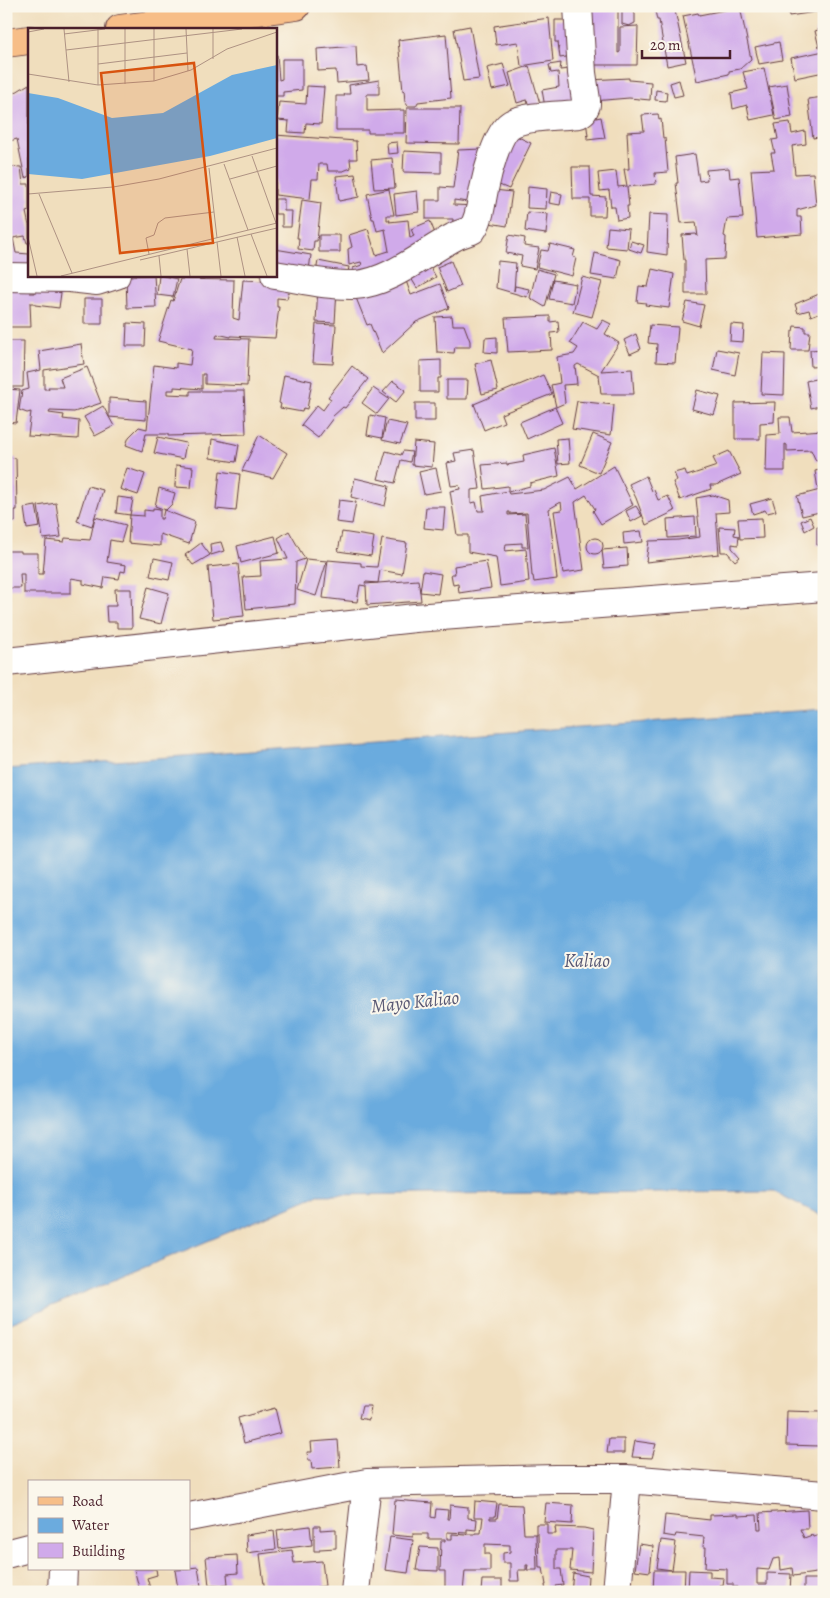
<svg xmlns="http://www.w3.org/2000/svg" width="830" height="1598" viewBox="0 0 830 1598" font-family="Alegreya,serif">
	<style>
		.water { fill: #6babde; stroke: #5a6584 }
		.building { fill: #d0aaea }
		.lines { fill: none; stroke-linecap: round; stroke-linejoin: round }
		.minor-casing { stroke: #633c41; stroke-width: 30 }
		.major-casing { stroke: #633c41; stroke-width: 30 }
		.minor { stroke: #fff; stroke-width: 28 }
		.major { stroke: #f7be88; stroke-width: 28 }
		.labels { text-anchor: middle; stroke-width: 4; stroke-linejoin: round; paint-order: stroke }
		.water-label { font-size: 19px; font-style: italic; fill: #575773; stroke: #fbf7ec }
		.inset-road { fill: none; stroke: #ae9283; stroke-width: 1 }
		.view { fill: #d8530f; fill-opacity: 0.15; stroke: #d8530f; stroke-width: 2.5 }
		.inset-edge { fill: none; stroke: #4a1f2b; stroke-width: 2.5 }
	</style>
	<rect width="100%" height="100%" fill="#fbf7ec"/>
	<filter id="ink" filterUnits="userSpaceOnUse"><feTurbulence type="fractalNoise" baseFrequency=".02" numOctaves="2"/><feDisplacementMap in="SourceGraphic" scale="10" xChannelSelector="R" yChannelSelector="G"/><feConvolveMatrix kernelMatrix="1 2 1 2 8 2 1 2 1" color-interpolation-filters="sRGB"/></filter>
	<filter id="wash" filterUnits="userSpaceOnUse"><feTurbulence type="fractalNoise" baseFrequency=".0096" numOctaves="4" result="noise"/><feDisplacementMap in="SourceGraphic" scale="20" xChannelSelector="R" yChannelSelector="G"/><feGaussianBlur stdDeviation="1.12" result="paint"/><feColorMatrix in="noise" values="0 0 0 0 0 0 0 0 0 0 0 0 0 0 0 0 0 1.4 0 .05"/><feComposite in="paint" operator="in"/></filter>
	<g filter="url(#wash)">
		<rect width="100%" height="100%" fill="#f0debd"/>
		<path class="water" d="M824,709V1217L773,1191L318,1195L6,1325V769Z"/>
		<g id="blocks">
			<path class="building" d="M654,6H674L686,62L667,66L659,20H657Z
				M788,6H821L822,11L789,16Z
				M740,7L751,59L740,69L729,71V74L697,81L683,16L698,13L699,15Z
				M587,9H618V53L620,52V27L638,26L637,65H587Z
				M622,10H632L635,14V23L629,26L622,24Z
				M549,18L553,61L521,66L518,42L496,45L494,26Z
				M555,20H575L578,55L560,58L558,42H555Z
				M470,26L479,79L463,81L454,29Z
				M824,28V46L819,47L815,31Z
				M446,34L451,98L418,102L416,106H408L405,102L404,90L403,91L398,40Z
				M779,42L782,60L759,64L755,47Z
				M356,46L357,67L367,66L369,80L337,83L336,70L318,71L317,49Z
				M824,51V72L795,78L791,58Z
				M275,55H277L279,80L282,79V59H302V90L283,92V96H275Z
				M561,63L560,70L578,68V107L546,113L542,90L559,87L558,72L551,73L549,65Z
				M503,64L510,86L492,90L487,68Z
				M529,66L541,107L530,110L527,100L517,103L509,73Z
				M764,68L774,115L750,120L747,105L733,109L731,93L748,89L743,72Z
				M629,78V80L651,82L650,100L629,98L593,101L589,80Z
				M379,80V94H367V111L404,110V133H368V130H336V96H345L344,94H350L349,85Z
				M679,80L683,95L674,97L670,83Z
				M29,84V177L25,178L17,139L6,142V98Z
				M787,84L792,117L776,120L769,87Z
				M307,86L324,87L321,124L306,123L305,133L288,132L289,121L277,120L279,102L306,104Z
				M656,90L667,92L666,101L655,100Z
				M824,97V136L813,138L808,99Z
				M407,108H460L459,144L406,143Z
				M658,114L659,120L661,119L663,138H665L668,172L655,173L656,184L627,187L629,206H627L628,218L617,220L615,207H611L609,190L600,191L598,173L616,171L618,187L627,186L624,169H629L627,132L644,131L642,115Z
				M601,117L605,138L587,140V135L588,136L586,120Z
				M790,122L792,134L805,131L806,144L792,146L795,174L813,173L816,205L797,210V217H801L802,234L757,238L751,170L774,169L771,153H775L772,140L778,139L775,124Z
				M275,135L356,141L357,159H350L351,168L343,171H328L327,164H319L318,179H312L310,199L275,195Z
				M514,135L531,143L509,189L492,182Z
				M397,142L398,153L388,154L387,143Z
				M483,149L474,203L454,200V205L476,206L472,228L452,229L453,219H426V200H440V187L453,188L458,150Z
				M404,151L441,153V173L403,172Z
				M695,154L699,181L707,180L706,170L729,168L730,178L739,177L743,218L727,219L724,236L726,237L725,259L705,260L706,294H685V260H684L682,235L696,234L698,237L696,222L681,223L676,183H678L675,157Z
				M392,158L395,188L374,189L371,160Z
				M6,166L21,167L23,184H29V211L26,212L29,226V243H27L25,236L13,238L16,253L29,254V272L6,271Z
				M572,167H590L591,196L606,197L605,216H590V199H573Z
				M355,174L359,197L339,201L336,176Z
				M528,187L547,189L546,209L527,208Z
				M389,189L394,215H387V220H390L389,222L408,220L410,238L414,236L411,229L430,221L440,246L354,282L353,268L362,265L361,262L349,265L348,249L352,247L349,235L368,229L376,255L389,251L385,229L377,231L374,219H372L367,194Z
				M494,190L512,192L507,226L489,223Z
				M417,191L419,212L396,215L394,194Z
				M551,192L562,194L560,205L549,203Z
				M275,199H284V211H292L291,227H282V214H275Z
				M302,200L321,203L317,241H314L313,251L298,249L299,238H297Z
				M527,212L548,214L546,234L525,231Z
				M649,214L668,215L667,255L647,252Z
				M608,227L629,229L627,249L606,247Z
				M319,235H340V252H319Z
				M509,235L525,238L524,246L539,248L535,269L520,266L522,256L506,253Z
				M631,241L644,245L641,253L629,249Z
				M550,244L575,250L573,257L576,258L572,276L537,267L541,250L548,251Z
				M275,249L311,255L308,278L275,272Z
				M595,253L621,260L617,279L591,275Z
				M318,261L349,267L346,283L315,278Z
				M451,261L461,286L447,292L437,267Z
				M498,261L516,263L514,291L515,286L529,289L527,297L496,288Z
				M427,262L436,277L417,288L408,273Z
				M537,269L554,274L545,307L530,298Z
				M652,269L674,274L669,308L645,305L646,303L637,302L639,286L648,287Z
				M154,275L156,307L127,308L126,276Z
				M159,275L177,279L173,297L157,295Z
				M404,275L411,295L440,284L449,308L416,322L382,353L370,324L367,325L354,293Z
				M582,277L602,282L592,317L573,312Z
				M180,279L234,280L233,318L239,320L243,280L291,282L287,299L277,298V307H279L275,338L231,336V337L217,334L216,338L249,339L247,386L205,384V374H202V389L174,387V390H167V394L190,395V391H244L246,434L168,436V434H146L142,451L126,445L129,437L139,427L147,429L154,365L176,368V363L190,365L192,349L158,341L171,300L173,301Z
				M553,280L576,284L572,303L549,299Z
				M30,282V293H35L36,284L62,285L59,308L35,305L34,303H30L31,327H6V283Z
				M318,286L337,289L335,323L316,322Z
				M824,292V311L811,316L809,310L798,313L795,304Z
				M84,299H102V324H84Z
				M687,302L704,305L699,326L682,321Z
				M452,316L453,325H464L470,341V347H455L454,353L437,352L435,317Z
				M550,316V322L558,321L559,332L551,333L552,350L508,352L505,318Z
				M603,320L611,324L605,334L619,343L601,371L632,369L634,394H601L599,375L578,364L575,366L577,384L563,385L565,403L556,407L551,385L560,383L557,357L574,354L578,348L570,343L583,322L597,329Z
				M127,323L146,324L145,346H126Z
				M316,324L336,325L333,364L313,363Z
				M731,324L744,325L743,342L730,341Z
				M650,325L678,327L675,363L656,362L657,344L648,343Z
				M794,326L805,327V332H810L808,350H791L792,331H793Z
				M636,334L641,349L630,354L624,340Z
				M497,337V353L484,352L485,338Z
				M6,341H24L23,387H6Z
				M81,344L84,364L44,370V389H49L48,387H63L60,378L87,367L101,403L74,412L50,411L49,413L64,415L63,419L79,421L78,439L28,436L31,412L27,413L19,410L22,391L29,389L27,373L41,370L39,351Z
				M717,349L739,353L735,375L713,370Z
				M824,349V366L811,367L810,350Z
				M763,353L785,354L784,395L761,394Z
				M441,360V378H438V392H420V361Z
				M491,360L498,390L482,394L475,364Z
				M352,366L368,379L345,408L343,407L332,417L333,418L318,438L301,425L317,405L323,410L331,399L328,397Z
				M824,372V405L811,408L806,381L820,378L819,373Z
				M284,375L312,381L307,409L303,408L302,412L280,408L281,404L279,403Z
				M543,375L552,394L501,414L504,422L484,430L474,404Z
				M447,380H468L467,399H447Z
				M393,381L406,390L396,402L383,392Z
				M373,388L389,399L377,414L362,403Z
				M6,389L20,390L16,423L6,422Z
				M697,390L720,396L714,415L692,409Z
				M109,398L146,401V420L109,417Z
				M577,401L614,405L611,435L572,429Z
				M775,402L774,422L760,423V439H735V403Z
				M415,403H435V421H415Z
				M103,406L114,426L95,436L84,417Z
				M555,407L562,423L527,439L520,422Z
				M370,415L385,418L382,438L367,435Z
				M779,417H790L792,432L824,430V449L821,450L824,459L816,461L811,450L787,451V445L785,444V471H766L767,435L780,434Z
				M387,421L407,425L400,444L382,440Z
				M593,434L612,442L599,473L580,465Z
				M259,435L287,453L273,478L242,471Z
				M158,437L186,443L183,459L154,453Z
				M568,438L570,463L558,464L556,439Z
				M212,439L239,445L236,462L210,458Z
				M414,442L434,444L432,467L412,465Z
				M554,448L559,476L530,483V486L508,492L509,494L544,490L570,477L577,489L614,466L633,505L601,524L593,511L595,509L586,495L575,502L584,570L563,573L554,511L562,510L561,502L549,509L557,579L534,582L533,576H532L527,513L510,514V512H508V515L525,514L528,547H522V543L506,544L505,551L526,549L529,582L500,586L496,557L468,552V535H457L450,491L460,489L459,485L451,486L447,463L456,461L454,453L474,450L480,489L471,490V503L476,502L478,511H484L482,496L508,491V486L485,489L482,465L507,463V465L524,462L523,455Z
				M386,451L401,455L403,451L412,452L410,462L401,460L395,483L378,479Z
				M729,451L741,474L716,485H710L711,489L680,500L673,482L677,480L674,473L685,470L687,476L717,466L713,458Z
				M6,457L16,458L17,510H15V522H6Z
				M176,465L193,467L191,488L175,487Z
				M127,468L145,474L138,495L120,489Z
				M436,468L441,491L424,494L419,472Z
				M824,469V488L818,489L815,471Z
				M220,471L240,474L236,511L216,509Z
				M646,476L652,491L654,490L658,500L668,496L675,511L646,525L636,498L629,484Z
				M355,478L389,486L385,506L351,497Z
				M88,486L103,490L92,526L77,521Z
				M159,488L175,493L172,504L166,510L155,506Z
				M824,489V511L802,516L797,496Z
				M713,495L728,500L729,512L716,513L719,554L646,562L649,541L678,540L700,537L696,498Z
				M118,497L133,499L130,515L144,516V510L153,511V508L160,509V519H162L164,510L195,522L189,544L160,534V546L128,543L130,515L116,513Z
				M772,498L776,511L767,513L765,510L753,514L750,504Z
				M339,500L356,502L352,524L336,522Z
				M56,503L61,537L43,539L38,506Z
				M36,506L40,527L27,529L24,508Z
				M636,506L642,516L631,522L626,511Z
				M426,507H445L443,530L424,528Z
				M95,517L126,525L121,542L110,540L107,562L126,565L125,572L121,571L119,579L105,577L103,588L83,584V580L71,578V593H24V574H20L21,588H6V551H21V553H38V574H43L46,540L64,542L65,538L90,540Z
				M695,517L696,536L668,538L667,519Z
				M810,517L814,526L805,531L801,521Z
				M762,518L763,538L740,539L738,519Z
				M719,527L735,528L734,535L739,536L738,545L732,544V548L740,557L735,561L727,552H721Z
				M817,527H824V545H817Z
				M289,531L305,559L296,562L295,604L246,609L243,577L261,576L260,561L288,559L278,538Z
				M641,531L643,542L624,544L623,533Z
				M342,532L374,537L371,556L338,551Z
				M275,536L279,553L241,563L237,546Z
				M587 546a8 8 0 1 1 16 0a8 8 0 1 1-16 0Z
				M382,539L407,543L402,574L380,570L378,583L366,582L365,584L418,580L420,592L423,571L441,574L438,594L420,592L421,601L367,605L366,586L360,585L357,602L323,598L328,560L361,563V566L377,567Z
				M221,542L224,551L211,555L210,544Z
				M201,543L210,555L193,565L185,555Z
				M627,548L628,566L604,568L602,550Z
				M154,558L173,562L169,580L150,576Z
				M306,559L327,561L316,596L297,590Z
				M486,561L491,588L459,593L458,584L453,585L451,574H455L454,566Z
				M238,564L244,616L213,619L208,567Z
				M148,587L169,593L161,624L139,619Z
				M115,589H131L132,628H117V622H107L106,606H116Z
				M362,1406H371L369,1420L359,1418Z
				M275,1408L281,1433L244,1443L238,1418Z
				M787,1411L820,1412L819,1446L786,1445Z
				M609,1439H624V1453H607Z
				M338,1440L340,1467L312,1469L311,1460H308L307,1452H312L311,1442Z
				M635,1441L656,1444L652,1458L632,1457Z
				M395,1500L432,1503L431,1517L435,1518L436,1509L448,1510L447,1519H449L450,1505L468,1507V1518L477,1519L476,1530L467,1529V1533L447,1532V1539H452V1534L466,1535L467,1534H475V1533H481L483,1517H474L475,1501L497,1503L495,1517H490V1519H497L499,1504L522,1505L524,1534H536L537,1570H527L528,1565H526V1570H518L519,1581H510V1563H503V1553L510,1552V1545L485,1544V1554H490V1571H465L463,1592H445V1571H440L441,1541H445V1539H428V1534H413V1537L392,1535Z
				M546,1503L573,1505L572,1524L544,1522Z
				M807,1510L808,1529H800L804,1538L812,1535L813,1537L824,1534V1572L793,1576L792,1568L781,1570L780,1558L773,1559L769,1570L757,1569V1584H767V1573L791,1574L790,1592H688L689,1570L710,1571V1577L724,1578L723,1585H720V1588L737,1589V1587H733V1584H727V1569L705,1568L706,1547H703L704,1537L676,1534L675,1537L663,1535L665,1515L710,1520V1515L738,1514V1516L757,1515L758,1529H761L760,1513Z
				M536,1524H547V1534H556L555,1527L584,1528L593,1530L591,1572L570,1570L572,1550H556V1569H561L563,1585L555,1586L558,1592H546L545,1585H546L543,1568H539L538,1534H536Z
				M310,1526L312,1545L279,1549L277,1530Z
				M314,1526H320V1530L336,1529V1548L320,1549V1551H314Z
				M274,1531L276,1549L247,1553L246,1535Z
				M390,1537L413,1540L408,1573L385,1570Z
				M661,1540L676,1542L672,1570L657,1568Z
				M639,1544L653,1546L650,1572L635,1570Z
				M420,1547L438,1548V1571L416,1570Z
				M292,1550L294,1563L322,1561L325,1586L316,1587V1592H286V1590L265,1592L260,1554Z
				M237,1555L238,1573L227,1574L228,1584L209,1586L206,1557Z
				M198,1567L201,1586L178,1589L175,1570L189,1569V1568Z
				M134,1569H156L157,1575L147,1578L150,1588L140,1591Z
				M654,1570H685L684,1592H653Z
				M573,1573L588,1576L587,1592H571Z
				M804,1579H824V1592H804Z
				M482,1580H502V1592H481Z"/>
		</g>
	</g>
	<g filter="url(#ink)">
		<use href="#blocks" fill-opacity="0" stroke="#633c41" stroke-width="1"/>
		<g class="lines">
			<defs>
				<path id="minor" d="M275,275C301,279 328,286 355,285C389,283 424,253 454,237C459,234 466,232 472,230C480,219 481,203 484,189C487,174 497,134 510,125C524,115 561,116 579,114L583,111L586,105V100L582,73L578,6
					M6,277L70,278L97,281L116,275
					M6,662L415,618L824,587
					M189,1517L367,1483L556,1479H627L824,1495
					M6,1554L29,1548
					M62,1592L63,1569
					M355,1592L367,1483
					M617,1592L627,1479"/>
				<path id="major" d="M120,29L296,6
					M6,43L29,40"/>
			</defs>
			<use href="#minor" class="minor-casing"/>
			<use href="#major" class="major-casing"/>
			<use href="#minor" class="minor"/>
			<use href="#major" class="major"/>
		</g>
	</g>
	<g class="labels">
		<g class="water-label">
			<text x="587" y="967">Kaliao</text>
			<text transform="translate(415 1001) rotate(-6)" y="7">Mayo Kaliao</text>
		</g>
	</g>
	<g transform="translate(28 28)">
		<rect width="249" height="249" fill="#f0debd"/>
		<path d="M249,37V110L182,128L54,151L0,146V65L30,70L84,90L135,85L204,47Z" fill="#6babde"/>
		<path class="inset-road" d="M36,1L41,54M70,1V57M97,1V56M126,1V53M158,1L160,43M0,4L16,1M36,6L77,1M38,22L214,1M185,31V1M70,36L159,25M0,46L70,57L126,53L163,42L199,21L249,4M224,128L248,195M196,136L220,202M181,140L189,210M202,151L249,138M0,166L85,159L131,151L249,120M11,166L44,245M223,206L239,248M0,209L9,248M209,209L217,248M189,214L193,248M159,221L162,248M121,226L118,210L126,207L130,195L137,190L186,184M131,228L133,248M112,232L249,200M33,248L249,195"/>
		<path class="view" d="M166,35L185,215L92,225L73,45Z"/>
		<rect width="249" height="249" class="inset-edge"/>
	</g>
	<rect width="830" height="1598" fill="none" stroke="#fbf7ec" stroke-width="25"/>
	<rect x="28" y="1480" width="162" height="90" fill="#fbf7ec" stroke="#b4a19f"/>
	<rect x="38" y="1497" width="25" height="8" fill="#f7be88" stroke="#b4a19f"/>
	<text x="72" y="1506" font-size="15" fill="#4a1f2b">Road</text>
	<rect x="38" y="1518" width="25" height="15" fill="#6babde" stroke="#b4a19f"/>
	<text x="72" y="1530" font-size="15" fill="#4a1f2b">Water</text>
	<rect x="38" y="1543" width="25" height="15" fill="#d0aaea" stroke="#b4a19f"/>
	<text x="72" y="1556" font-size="15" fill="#4a1f2b">Building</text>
	<path d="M642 50v8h88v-8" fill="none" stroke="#4a1f2b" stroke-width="2.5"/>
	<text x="650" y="50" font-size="15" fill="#4a1f2b" stroke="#fbf7ec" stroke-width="4" paint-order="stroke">20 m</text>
</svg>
